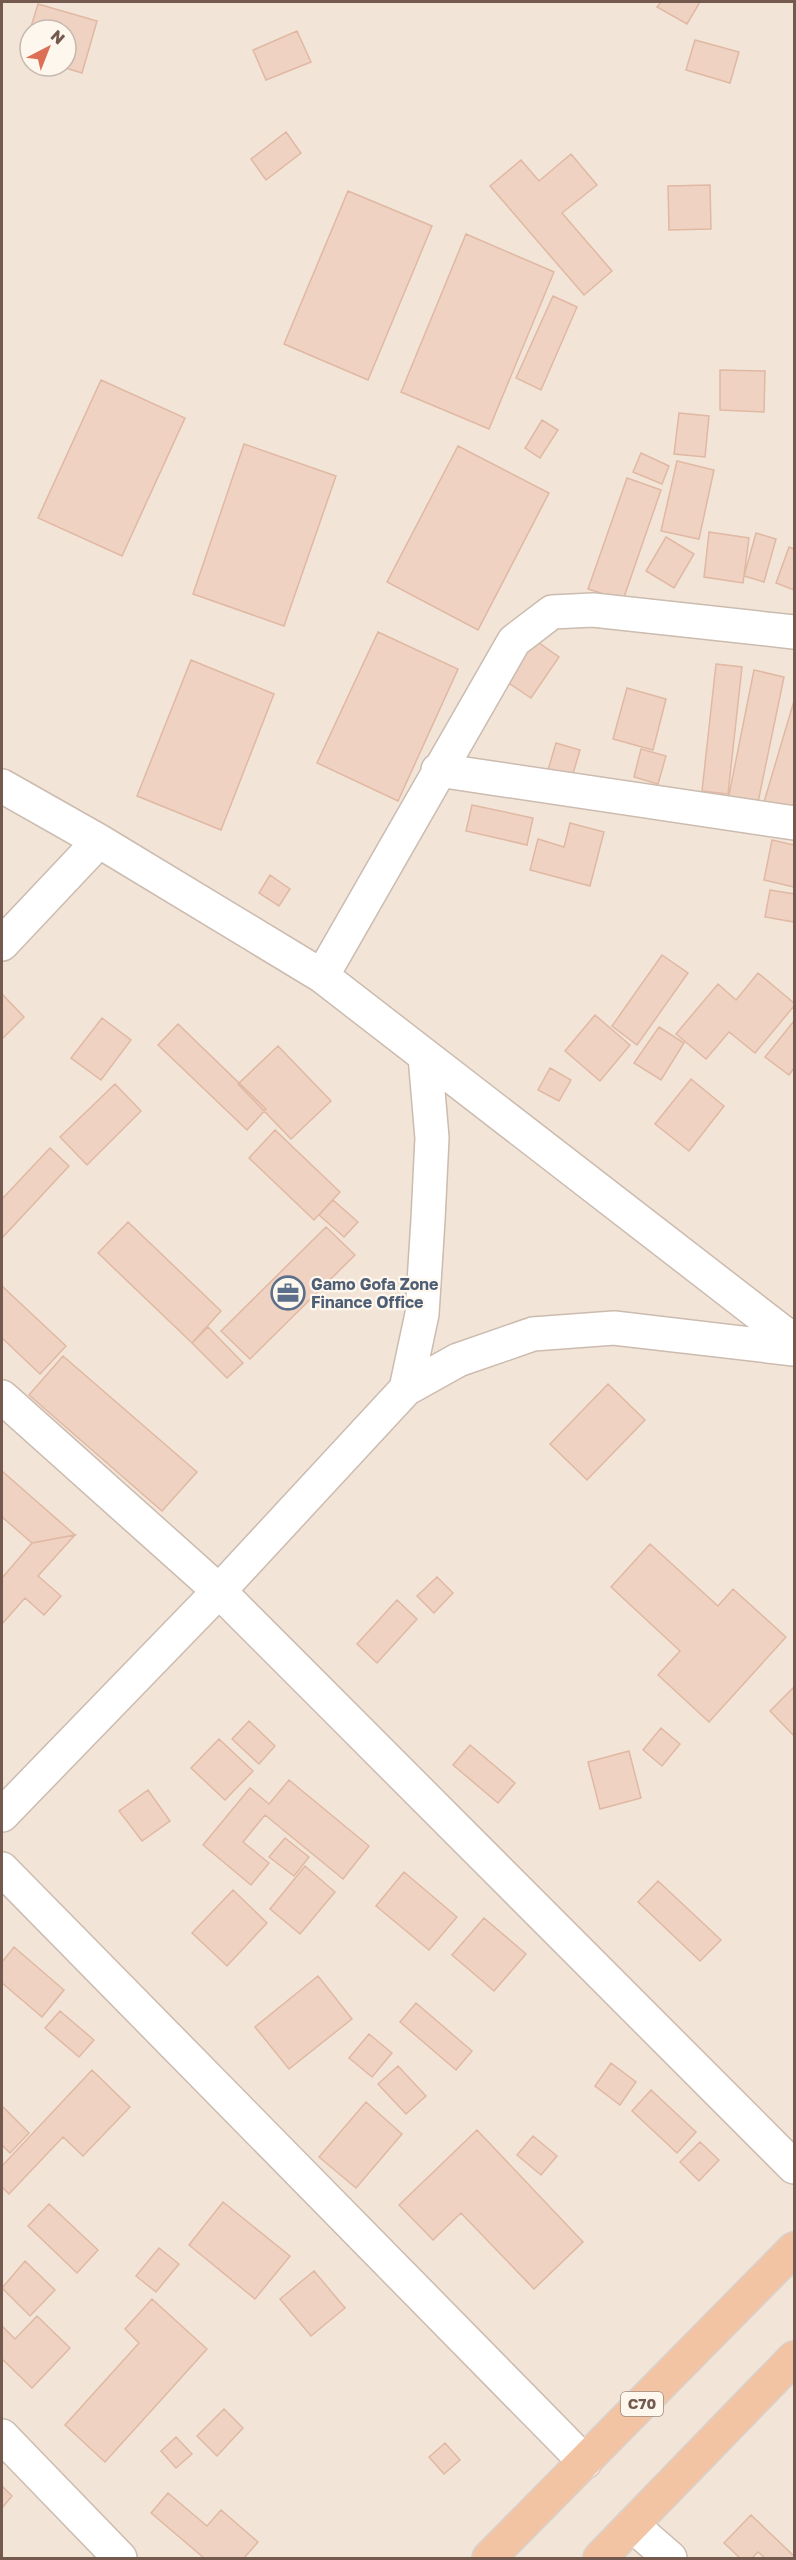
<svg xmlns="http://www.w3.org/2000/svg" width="796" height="2560" viewBox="0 0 796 2560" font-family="'Golos Text',sans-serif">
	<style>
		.residential { fill: #f2e5d7; fill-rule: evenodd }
		.building { fill: #efd2c2; stroke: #e0b8a3; stroke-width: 1.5 }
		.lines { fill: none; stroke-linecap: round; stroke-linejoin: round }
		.minor-casing { stroke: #ccbbaf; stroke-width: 36 }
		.trunk-casing { stroke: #d8d1cd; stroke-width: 36 }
		.minor { stroke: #fff; stroke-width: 33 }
		.trunk { stroke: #f3c4a4; stroke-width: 33 }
		.labels { text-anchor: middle; stroke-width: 4.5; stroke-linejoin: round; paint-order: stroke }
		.shield { fill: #fef7ee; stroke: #9d897e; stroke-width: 1.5 }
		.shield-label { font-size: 15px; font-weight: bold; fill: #745a4e }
		.service-label { font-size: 16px; font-weight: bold; fill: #4e5e75; stroke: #fef7ee; text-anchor: start }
	</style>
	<rect width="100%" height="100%" fill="#fbf3e8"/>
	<path class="residential" d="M2,2H794V2558H2ZM30,30H66V66H30Z"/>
	<path class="building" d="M661,2H700L687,24L657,7Z
		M38,4L97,21L82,73L59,66H66V30H30Z
		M297,31L311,62L266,80L253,50Z
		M30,32V58L23,56Z
		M695,40L739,52L730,83L686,70Z
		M286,132L301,153L266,180L251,159Z
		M571,154L597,185L562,213L612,271L584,295L490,186L521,160L539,181Z
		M710,185L711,229L669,230L668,186Z
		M348,191L432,226L368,380L284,344Z
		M466,234L554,272L489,429L401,392Z
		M553,296L577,307L541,390L516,378Z
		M720,370L765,371L764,412L720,410Z
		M101,380L185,418L122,556L38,518Z
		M679,413L709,416L705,457L674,454Z
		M542,420L558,430L540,458L525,448Z
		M244,444L336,476L284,626L193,594Z
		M458,446L549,493L478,630L387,582Z
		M641,453L669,466L662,484L633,472Z
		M677,461L714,470L699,539L661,531Z
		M627,478L661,490L623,600L588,589Z
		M709,532L749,538L743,583L704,577Z
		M756,533L776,539L764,582L744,576Z
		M666,537L694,554L674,588L646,571Z
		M789,547L794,549V590L776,583Z
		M378,632L458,669L398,801L317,763Z
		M535,640L559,657L531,698L507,682Z
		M191,660L274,694L221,830L137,796Z
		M716,664L742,667L728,794L702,791Z
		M754,670L784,677L757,807L728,800Z
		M627,688L666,699L653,750L613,739Z
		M794,701V811L764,802Z
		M556,743L580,750L572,777L548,770Z
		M641,749L666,756L658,784L634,777Z
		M472,805L533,818L527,845L466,831Z
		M570,823L604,832L590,886L530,870L538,839L564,847Z
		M772,840L794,845V887L764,880Z
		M270,875L290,889L279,906L259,893Z
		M770,890L794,894V922L765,917Z
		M662,955L688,973L637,1045L612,1026Z
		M758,973L794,1003V1006L755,1053L729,1032L706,1059L676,1034L718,984L736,1000Z
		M3,995L24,1017L2,1039V996Z
		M595,1015L630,1045L600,1081L565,1051Z
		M102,1018L131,1040L101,1080L71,1058Z
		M794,1021V1068L789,1075L765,1057Z
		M178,1024L266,1109L247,1130L158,1045Z
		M659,1027L684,1043L661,1080L634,1063Z
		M278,1046L331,1101L291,1139L238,1084Z
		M550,1068L571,1080L559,1101L538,1090Z
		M691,1079L724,1106L689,1151L655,1124Z
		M115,1084L141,1111L87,1165L60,1137Z
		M275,1130L340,1192L314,1220L249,1158Z
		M50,1148L69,1166L2,1238V1199Z
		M333,1200L358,1222L344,1237L319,1215Z
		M128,1222L221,1311L192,1343L98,1253Z
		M326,1227L355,1255L250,1359L221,1331Z
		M2,1286L66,1346L40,1374L2,1338Z
		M208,1327L243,1363L227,1378L192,1343Z
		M63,1356L197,1472L162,1511L29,1395Z
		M608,1384L645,1420L587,1480L550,1444Z
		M2,1471L75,1535L32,1543L2,1517Z
		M75,1535L38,1576L61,1596L44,1615L25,1598L2,1624V1578L32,1543Z
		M650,1544L718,1606L733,1589L786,1637L709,1722L658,1675L680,1651L611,1587Z
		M437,1577L453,1593L434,1613L417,1596Z
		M397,1600L417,1619L377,1663L357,1644Z
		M794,1687V1736L770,1711Z
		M249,1721L275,1746L259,1764L232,1739Z
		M661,1728L680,1744L662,1766L643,1750Z
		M219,1739L253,1771L225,1800L191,1768Z
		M470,1745L515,1783L498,1803L453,1765Z
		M629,1751L641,1798L600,1809L588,1762Z
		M289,1780L369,1846L343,1879L265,1815L243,1842L269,1863L251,1885L203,1845L250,1788L269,1804Z
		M148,1790L170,1821L142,1841L119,1811Z
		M285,1838L309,1857L294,1876L269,1857Z
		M305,1866L335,1892L300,1934L270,1909Z
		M404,1872L457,1917L429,1950L376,1906Z
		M658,1881L721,1940L700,1961L638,1902Z
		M233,1890L267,1923L227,1966L192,1933Z
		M484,1918L526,1954L494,1991L452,1955Z
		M14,1947L64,1990L42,2017L2,1983V1962Z
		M318,1976L352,2019L289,2069L255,2027Z
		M416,2003L472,2051L456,2070L400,2022Z
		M60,2011L94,2040L79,2057L45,2028Z
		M369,2034L392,2053L372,2077L349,2058Z
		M611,2063L636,2082L620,2105L595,2086Z
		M398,2066L426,2096L406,2114L378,2084Z
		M92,2070L130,2107L83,2156L63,2137L9,2194L2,2187V2166Z
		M651,2090L696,2132L677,2153L632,2111Z
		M366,2102L402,2134L356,2188L319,2157Z
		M2,2106L29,2133L10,2153L2,2145Z
		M477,2130L583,2242L534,2289L461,2213L433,2240L399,2205Z
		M533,2136L557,2156L541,2175L517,2155Z
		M700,2142L719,2160L699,2181L680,2162Z
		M223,2202L290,2256L255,2299L189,2245Z
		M49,2204L98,2250L77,2273L28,2226Z
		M159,2248L179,2264L156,2292L136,2276Z
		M25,2261L55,2290L30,2316L2,2288Z
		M314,2271L345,2308L311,2336L280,2299Z
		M152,2299L207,2349L105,2462L65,2425L139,2343L125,2329Z
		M37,2316L70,2348L32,2388L2,2359V2326L15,2339Z
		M224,2409L243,2428L217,2456L197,2436Z
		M176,2437L192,2454L176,2468L161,2451Z
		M445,2443L460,2460L444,2474L429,2457Z
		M2,2486L12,2496L2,2508Z
		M168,2493L207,2526L221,2510L258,2542L244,2558H204L151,2513Z
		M751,2515L794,2556V2558H765L758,2552L752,2558H740L724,2543Z"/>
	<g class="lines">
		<defs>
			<path id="minor" d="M438,770L794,823
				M2,786L99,841L322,976L794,1341
				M2,944L99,841
				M322,976L514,641L552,612L593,610L794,632
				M406,1389L422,1314L428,1220L432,1138L425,1056
				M2,1397L219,1591L794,2167
				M2,1815L219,1591L406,1389L458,1360L533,1334L614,1328L794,1349
				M2,1869L585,2462
				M2,2436L120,2558
				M632,2525L670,2558"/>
			<path id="trunk" d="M489,2558L794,2249
				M600,2558L794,2358"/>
		</defs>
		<use href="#minor" class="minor-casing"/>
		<use href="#trunk" class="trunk-casing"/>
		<use href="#minor" class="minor"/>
		<use href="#trunk" class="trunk"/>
	</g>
	<defs>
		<symbol id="office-ring" viewBox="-11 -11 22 22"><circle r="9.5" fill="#fef7ee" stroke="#5c6f8a" stroke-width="1.5"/><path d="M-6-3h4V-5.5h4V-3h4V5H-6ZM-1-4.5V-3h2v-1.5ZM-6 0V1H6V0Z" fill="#5c6f8a"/></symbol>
	</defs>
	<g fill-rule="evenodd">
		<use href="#office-ring" x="269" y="1274" width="38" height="38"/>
	</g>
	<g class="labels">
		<rect class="shield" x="621" y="2392" width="42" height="24" rx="4.5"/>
		<g class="shield-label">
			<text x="642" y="2409">C70</text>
		</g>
		<g class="service-label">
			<text x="311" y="1290">Gamo Gofa Zone<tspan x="311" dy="18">Finance Office</tspan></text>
		</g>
	</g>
	<rect width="796" height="2560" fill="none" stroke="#745a4e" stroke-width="6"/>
	<g transform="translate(48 48) rotate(42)"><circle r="28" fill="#fef7ee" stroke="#c7b8ae" stroke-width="1.5"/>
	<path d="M0-4.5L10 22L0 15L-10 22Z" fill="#dc6f56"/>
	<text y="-9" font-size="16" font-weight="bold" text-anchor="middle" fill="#745a4e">N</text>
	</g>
</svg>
